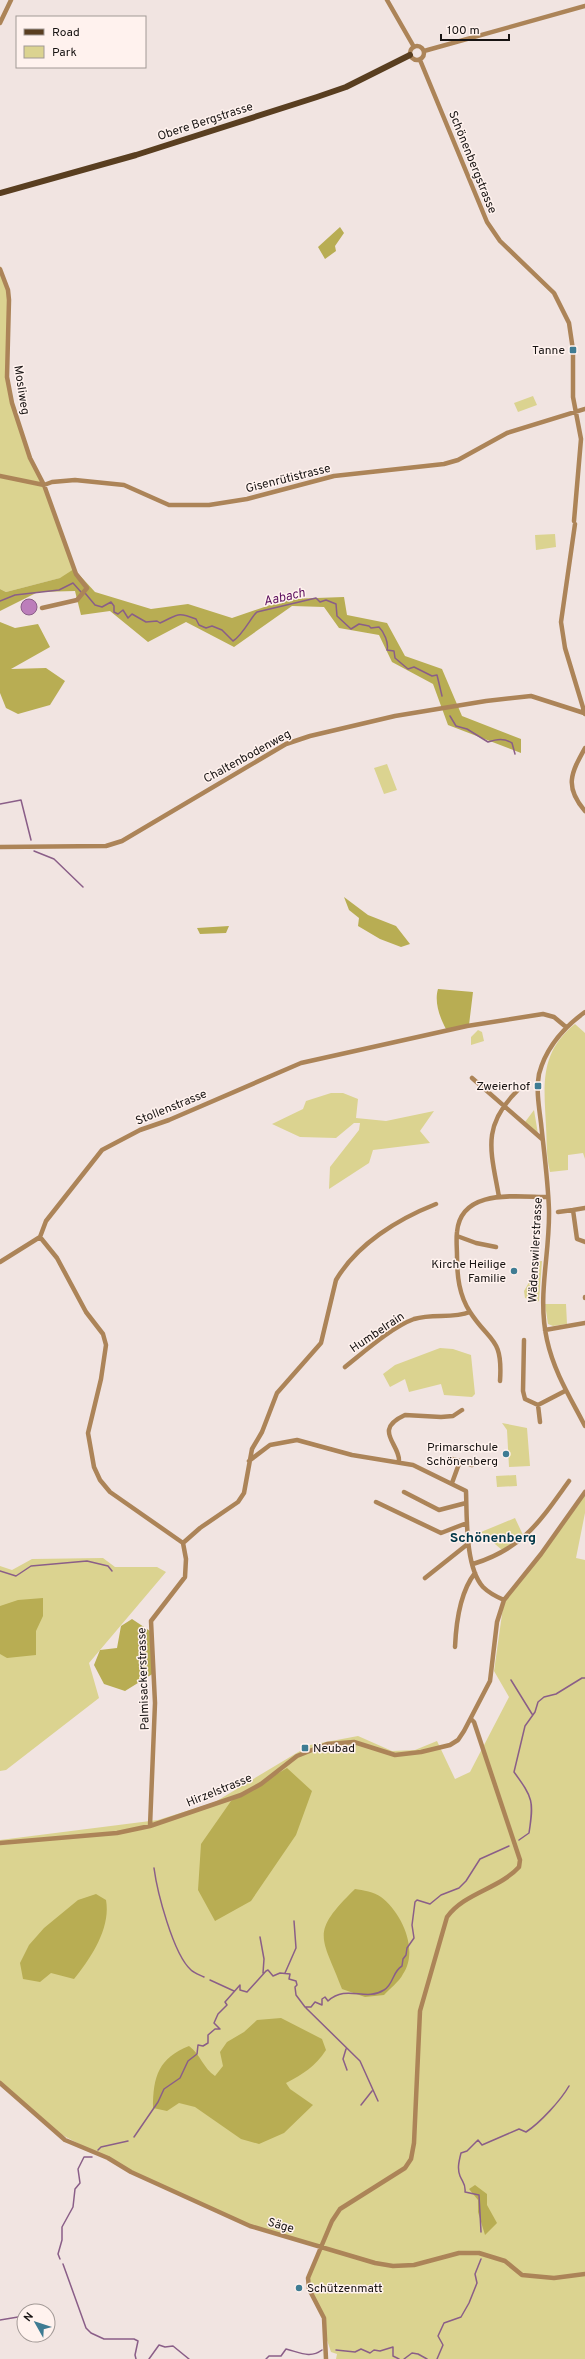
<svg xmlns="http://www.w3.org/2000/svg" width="585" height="2359" viewBox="0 0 585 2359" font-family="Overpass,sans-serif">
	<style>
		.green { fill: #dbd390 }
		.forest { fill: #b8ad53 }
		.water { fill: #bc7ebb; stroke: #8a5e88 }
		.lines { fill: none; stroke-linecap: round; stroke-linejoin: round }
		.stream { stroke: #8a5e88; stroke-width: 1.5 }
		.minor { stroke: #ac8458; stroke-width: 4.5 }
		.major { stroke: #593e20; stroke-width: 6 }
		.poi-dot { fill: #3f7c93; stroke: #fff2ee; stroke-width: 1.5 }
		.labels { text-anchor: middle; stroke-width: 3; stroke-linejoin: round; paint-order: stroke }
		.street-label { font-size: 12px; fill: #171312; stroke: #fff2ee }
		.poi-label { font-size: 12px; fill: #171312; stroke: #fff2ee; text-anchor: end }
		.water-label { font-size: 13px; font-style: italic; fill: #5d105f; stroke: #fff2ee }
		.quarter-label { font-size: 14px; font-weight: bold; fill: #003748; stroke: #fff2ee }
	</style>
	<rect width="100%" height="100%" fill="#f1e4e1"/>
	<path class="green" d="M0,266L8,290L7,377L19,429L44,485L76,574L6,592L0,589Z
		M533,396L537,405L518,412L514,403Z
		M555,534L556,547L536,550L535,535Z
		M387,764L397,790L384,794L374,768Z
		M575,1024L585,1033V1159L583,1153L568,1155V1170L550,1172C546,1156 547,1142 546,1126C544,1085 539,1053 575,1024Z
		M478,1030L482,1032L484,1041L471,1045V1037Z
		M331,1093H343L358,1099L356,1118L386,1121L434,1111L420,1131L430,1143L373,1150L369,1163L329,1189L330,1167L359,1130L360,1123H354L336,1138L300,1137L272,1124L303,1109L306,1101Z
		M534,1110L538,1134L525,1122Z
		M542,1261L539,1301L537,1302L525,1298L524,1291L531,1279L533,1262Z
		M545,1304H566L567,1324L553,1326L548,1324Z
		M440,1348L453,1349L471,1355L475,1394L472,1397L444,1395L441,1384L409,1392L405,1379L390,1387L383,1374L395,1365Z
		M502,1423L527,1428L530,1466L509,1467L507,1430Z
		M516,1475L517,1486L497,1487L496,1476Z
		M585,1492V1513L576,1558L585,1560V2359H336L337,2354L331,2352L326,2337L324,2318L309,2289L308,2278L321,2247L250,2226L131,2172L53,2130L0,2083V1840L158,1820L215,1802L310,1745L358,1736L392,1751L415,1750L437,1741L455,1779L470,1772L509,1697L494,1671L504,1600L541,1554Z
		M515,1518L523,1535L502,1550L481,1532Z
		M103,1558L115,1567H157L166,1572L89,1663L99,1698L6,1770L0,1771V1566L12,1570L32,1559Z"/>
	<path class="forest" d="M340,227L344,233L335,246L336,251L325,259L318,247Z
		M74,569L95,592L151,609L188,604L232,618L288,599L344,597L347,615L387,623L405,656L442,669L462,716L521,739V753L448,725L433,684L392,662L379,635L339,628L324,607L292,606L234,647L186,622L148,642L110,611L81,615L75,591L38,592L0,611V589L6,592L60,578Z
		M0,622L15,628L38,624L50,647L11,669L46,668L65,681L50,705L18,714L6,708L0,693Z
		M344,897L368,915L396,926L410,944L401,947L380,939L358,926L359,918L349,910Z
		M229,926L226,933L200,934L197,928Z
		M438,989L473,992L469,1025L446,1029C440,1018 434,1002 438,989Z
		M43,1598V1616L36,1631V1655L7,1658L0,1654V1606L18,1600Z
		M132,1619L150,1631L154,1673L125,1691L104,1684L94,1665L100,1650L117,1648L121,1626Z
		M287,1768L312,1791L296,1835L251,1901L215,1921L198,1890L201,1844L231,1801Z
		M355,1889C363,1890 374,1892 381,1897C402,1913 419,1950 403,1974C399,1982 390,1988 384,1995L365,1997L342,1989C322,1936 309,1934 355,1889Z
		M96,1894L106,1900C111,1928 91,1958 74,1979L51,1973L40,1982L23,1979L20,1963L29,1945L44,1928L78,1900Z
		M281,2018L322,2039L326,2050C315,2067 303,2074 286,2083L290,2089L313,2105L284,2133L259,2144L241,2139L195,2107L179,2103L167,2111L153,2108C153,2076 159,2058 189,2046C201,2055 203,2068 215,2076L223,2066L220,2052L227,2042L244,2032L257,2020Z
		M475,2185L487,2194V2205L497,2223L485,2235L478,2212V2200L469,2189Z"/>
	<path class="water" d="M21 607a8 8 0 1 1 16 0a8 8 0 1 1-16 0Z"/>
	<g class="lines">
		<path class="stream" d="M85,593L95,605L102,607L111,602L114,606V612L118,614L123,610L128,618L132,614L146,622L157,621L160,623C178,615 176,611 196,619L199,625L206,628L212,626L222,630L233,641C243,635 253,614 257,612L316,598L320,602L326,600L336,604L337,616L351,629L359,624L369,626L371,628L379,627C384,632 389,643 387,650L394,651L395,658L408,669L414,667L432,676L437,675L442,696
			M0,601L15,595L59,590L73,583L81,592
			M450,716L456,726L467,729L488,742C497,739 504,738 512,743L515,754
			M0,804L21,800L31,840
			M34,851L54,859L83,887
			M0,1571L16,1576L31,1566L87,1561L108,1566L112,1571
			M511,1680L532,1714
			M519,1840L529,1833C534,1801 533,1798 514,1772L525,1726L535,1712L538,1702L544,1697L556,1694L582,1678H585
			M154,1868C157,1891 173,1954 191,1970C194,1973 200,1975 204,1977
			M260,1937L264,1959L263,1973
			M285,1973L296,1948L294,1921
			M210,1980L234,1991
			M306,2008L360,2061L378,2101
			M346,2049L343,2059L347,2070
			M361,2105L372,2091
			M134,2137L158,2102L164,2089L180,2078L188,2061L197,2054L198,2045L203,2046L208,2043V2035L215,2029H220L214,2023L218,2014L227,2005L225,2002L240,1985V1990L247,1992L266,1971L268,1970L273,1976L280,1973L290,1974L289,1979L296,1981L297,1985L295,1987L296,1995L305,2007H311L315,2002L322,2005V1999L325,1997L328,2001C347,1984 365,2002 384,1990C394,1984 392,1972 402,1966L403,1959L406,1955L407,1948L414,1938L412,1925L415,1902L417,1900L430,1904L441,1895L459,1888L466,1881L480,1859L509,1846
			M98,2150L101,2147L128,2141
			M481,2232L479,2195L465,2192C466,2184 463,2183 460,2176C457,2169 459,2161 461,2153L467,2151L478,2140L482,2145L519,2129L526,2132C540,2123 561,2100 569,2086
			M60,2259L58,2254L62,2240V2227L73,2207L75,2189L80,2183L78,2169L84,2157H92
			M63,2264L86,2328L91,2333L104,2339H134L138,2341L135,2355L136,2359
			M0,2320L18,2317L24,2320
			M336,2350L355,2352L361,2349L370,2353L374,2350L380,2351L393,2347V2356L399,2359
			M149,2359L159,2345L165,2347L173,2346L189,2359
			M266,2359L269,2356H281L286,2349C299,2352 310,2359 322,2350
			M404,2359L412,2353L418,2354L427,2359
			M437,2359L443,2345L438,2336L444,2323L461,2317L469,2303L477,2283L475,2274L481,2259"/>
		<path class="minor" d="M387,0L414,47
			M0,23L11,0
			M410 53a7 7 0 1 1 14 0a7 7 0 1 1-14 0Z
			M424,51L585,6
			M420,60L487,222L500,241L554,293L569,323L573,350V397L581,439L574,521
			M0,269L8,290L9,300L7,377L12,403L30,458L44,485L76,574L87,588L77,600L42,608
			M0,476L44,485L52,482L75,480L124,485L169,505H209L247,499L334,476L444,464L458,460L507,433L585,409
			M575,524L561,622L565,648L585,714
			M585,748C571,773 564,787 585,811
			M0,847L106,846L122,841L286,744L310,736L395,716L486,701L531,696L584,713
			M585,1012C563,1028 546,1047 539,1074C536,1091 539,1107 541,1123C544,1152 548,1181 549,1210C550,1254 537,1296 547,1340C554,1372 570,1397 585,1426
			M472,1078L542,1139
			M499,1197C491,1151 481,1127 517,1091
			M585,1208L573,1210L577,1239L585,1242
			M558,1212L573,1210
			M457,1236L476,1243L496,1247
			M40,1237L57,1258L86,1312L103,1334L106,1345L101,1379L88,1433L94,1467L100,1480L110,1492L183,1543L200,1528L238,1502L244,1493L252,1449L262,1432L277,1393L321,1343L336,1280C357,1244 398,1219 436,1204
			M0,1262L40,1237L46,1221L102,1150L140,1130L169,1120L301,1063L467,1026L543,1014L554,1017L566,1027
			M585,1297V1298
			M545,1330L585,1323
			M524,1340L523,1391L525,1399L538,1405L565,1391
			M345,1367C364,1352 392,1327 414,1319C433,1313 452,1319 470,1312
			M500,1381C503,1337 490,1343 470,1312C459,1295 457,1276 457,1256C457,1248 456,1240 457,1232C461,1188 517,1197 548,1197
			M538,1405L540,1422
			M452,1459L460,1461L452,1483
			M249,1461L270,1445L297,1440L352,1455L413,1465L466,1491C467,1517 465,1567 483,1587C489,1593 497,1597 504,1600
			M399,1461C400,1444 372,1430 405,1415L441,1417L453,1416L462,1410
			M460,1461L472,1465
			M404,1492L439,1510L466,1503
			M376,1502L441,1533L467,1523
			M473,1564C524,1548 540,1521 569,1481
			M425,1578L469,1543
			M455,1647C456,1624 460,1592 475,1573
			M150,1826L155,1703L151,1621L185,1577L186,1559L183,1543
			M0,1843L117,1833L150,1826L241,1795L261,1784L297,1756L327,1744L354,1742L395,1755L421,1752L450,1745L458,1740L464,1731L490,1681L497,1622L504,1600L541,1554L585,1492
			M0,2083L65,2140L108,2158L131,2172L250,2226L375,2263L393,2266L414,2265L459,2253H479L505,2261L522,2275L554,2278L585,2274
			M326,2359L324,2318L309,2289L308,2278L332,2221L340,2209L405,2168L411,2159L414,2143L420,2011L447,1917C464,1893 499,1889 519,1867L520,1860L474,1722L471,1719"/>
		<path class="major" d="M0,193L136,155L317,97L346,87L410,55"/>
	</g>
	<g class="poi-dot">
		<rect x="569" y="346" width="8" height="8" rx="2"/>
		<rect x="534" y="1082" width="8" height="8" rx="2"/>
		<circle cx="514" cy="1271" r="4"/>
		<circle cx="506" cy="1454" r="4"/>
		<rect x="301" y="1744" width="8" height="8" rx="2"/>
		<circle cx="299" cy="2288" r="4"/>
	</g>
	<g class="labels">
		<g class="street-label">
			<text transform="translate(205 121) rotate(-18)" y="4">Obere Bergstrasse</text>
			<text transform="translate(473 162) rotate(68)" y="4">Schönenbergstrasse</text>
			<text transform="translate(22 390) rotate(81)" y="4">Mosliweg</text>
			<text transform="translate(288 478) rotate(-14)" y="4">Gisenrütistrasse</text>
			<text transform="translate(247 756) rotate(-29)" y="4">Chaltenbodenweg</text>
			<text transform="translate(171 1107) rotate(-22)" y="4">Stollenstrasse</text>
			<text transform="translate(535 1250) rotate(-87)" y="4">Wädenswilerstrasse</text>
			<text transform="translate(377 1332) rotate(-34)" y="4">Humbelrain</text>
			<text transform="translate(143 1679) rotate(-92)" y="4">Palmisackerstrasse</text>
			<text transform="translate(219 1790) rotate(-22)" y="4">Hirzelstrasse</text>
			<text transform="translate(281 2225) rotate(16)" y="4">Säge</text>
		</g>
		<g class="poi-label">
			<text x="565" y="354">Tanne</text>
			<text x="530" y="1090">Zweierhof</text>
			<text x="506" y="1268">Kirche Heilige<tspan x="506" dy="14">Familie</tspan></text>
			<text x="498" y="1451">Primarschule<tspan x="498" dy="14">Schönenberg</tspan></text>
			<text x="313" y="1752" text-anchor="start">Neubad</text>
			<text x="307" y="2292" text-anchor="start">Schützenmatt</text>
		</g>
		<g class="water-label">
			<text transform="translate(284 596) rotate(-13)" y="5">Aabach</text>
		</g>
		<g class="quarter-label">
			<text x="493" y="1542">Schönenberg</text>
		</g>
	</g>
	<rect x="16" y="16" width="130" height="52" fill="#fff2ee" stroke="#a29996"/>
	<rect x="24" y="29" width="20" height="6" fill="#593e20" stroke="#a29996"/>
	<text x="52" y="36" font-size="12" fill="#171312">Road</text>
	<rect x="24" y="46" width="20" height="12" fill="#dbd390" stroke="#a29996"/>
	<text x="52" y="56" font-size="12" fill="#171312">Park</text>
	<g transform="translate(36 2323) rotate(309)"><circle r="19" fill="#fff2ee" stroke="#a29996"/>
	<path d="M0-3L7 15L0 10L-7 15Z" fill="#3f7c93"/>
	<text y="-6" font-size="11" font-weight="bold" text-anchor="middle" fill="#171312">N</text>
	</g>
	<path d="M441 34v6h68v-6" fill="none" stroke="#171312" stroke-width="2"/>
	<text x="447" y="34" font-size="12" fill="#171312" stroke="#fff2ee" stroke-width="3" paint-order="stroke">100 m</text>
</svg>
